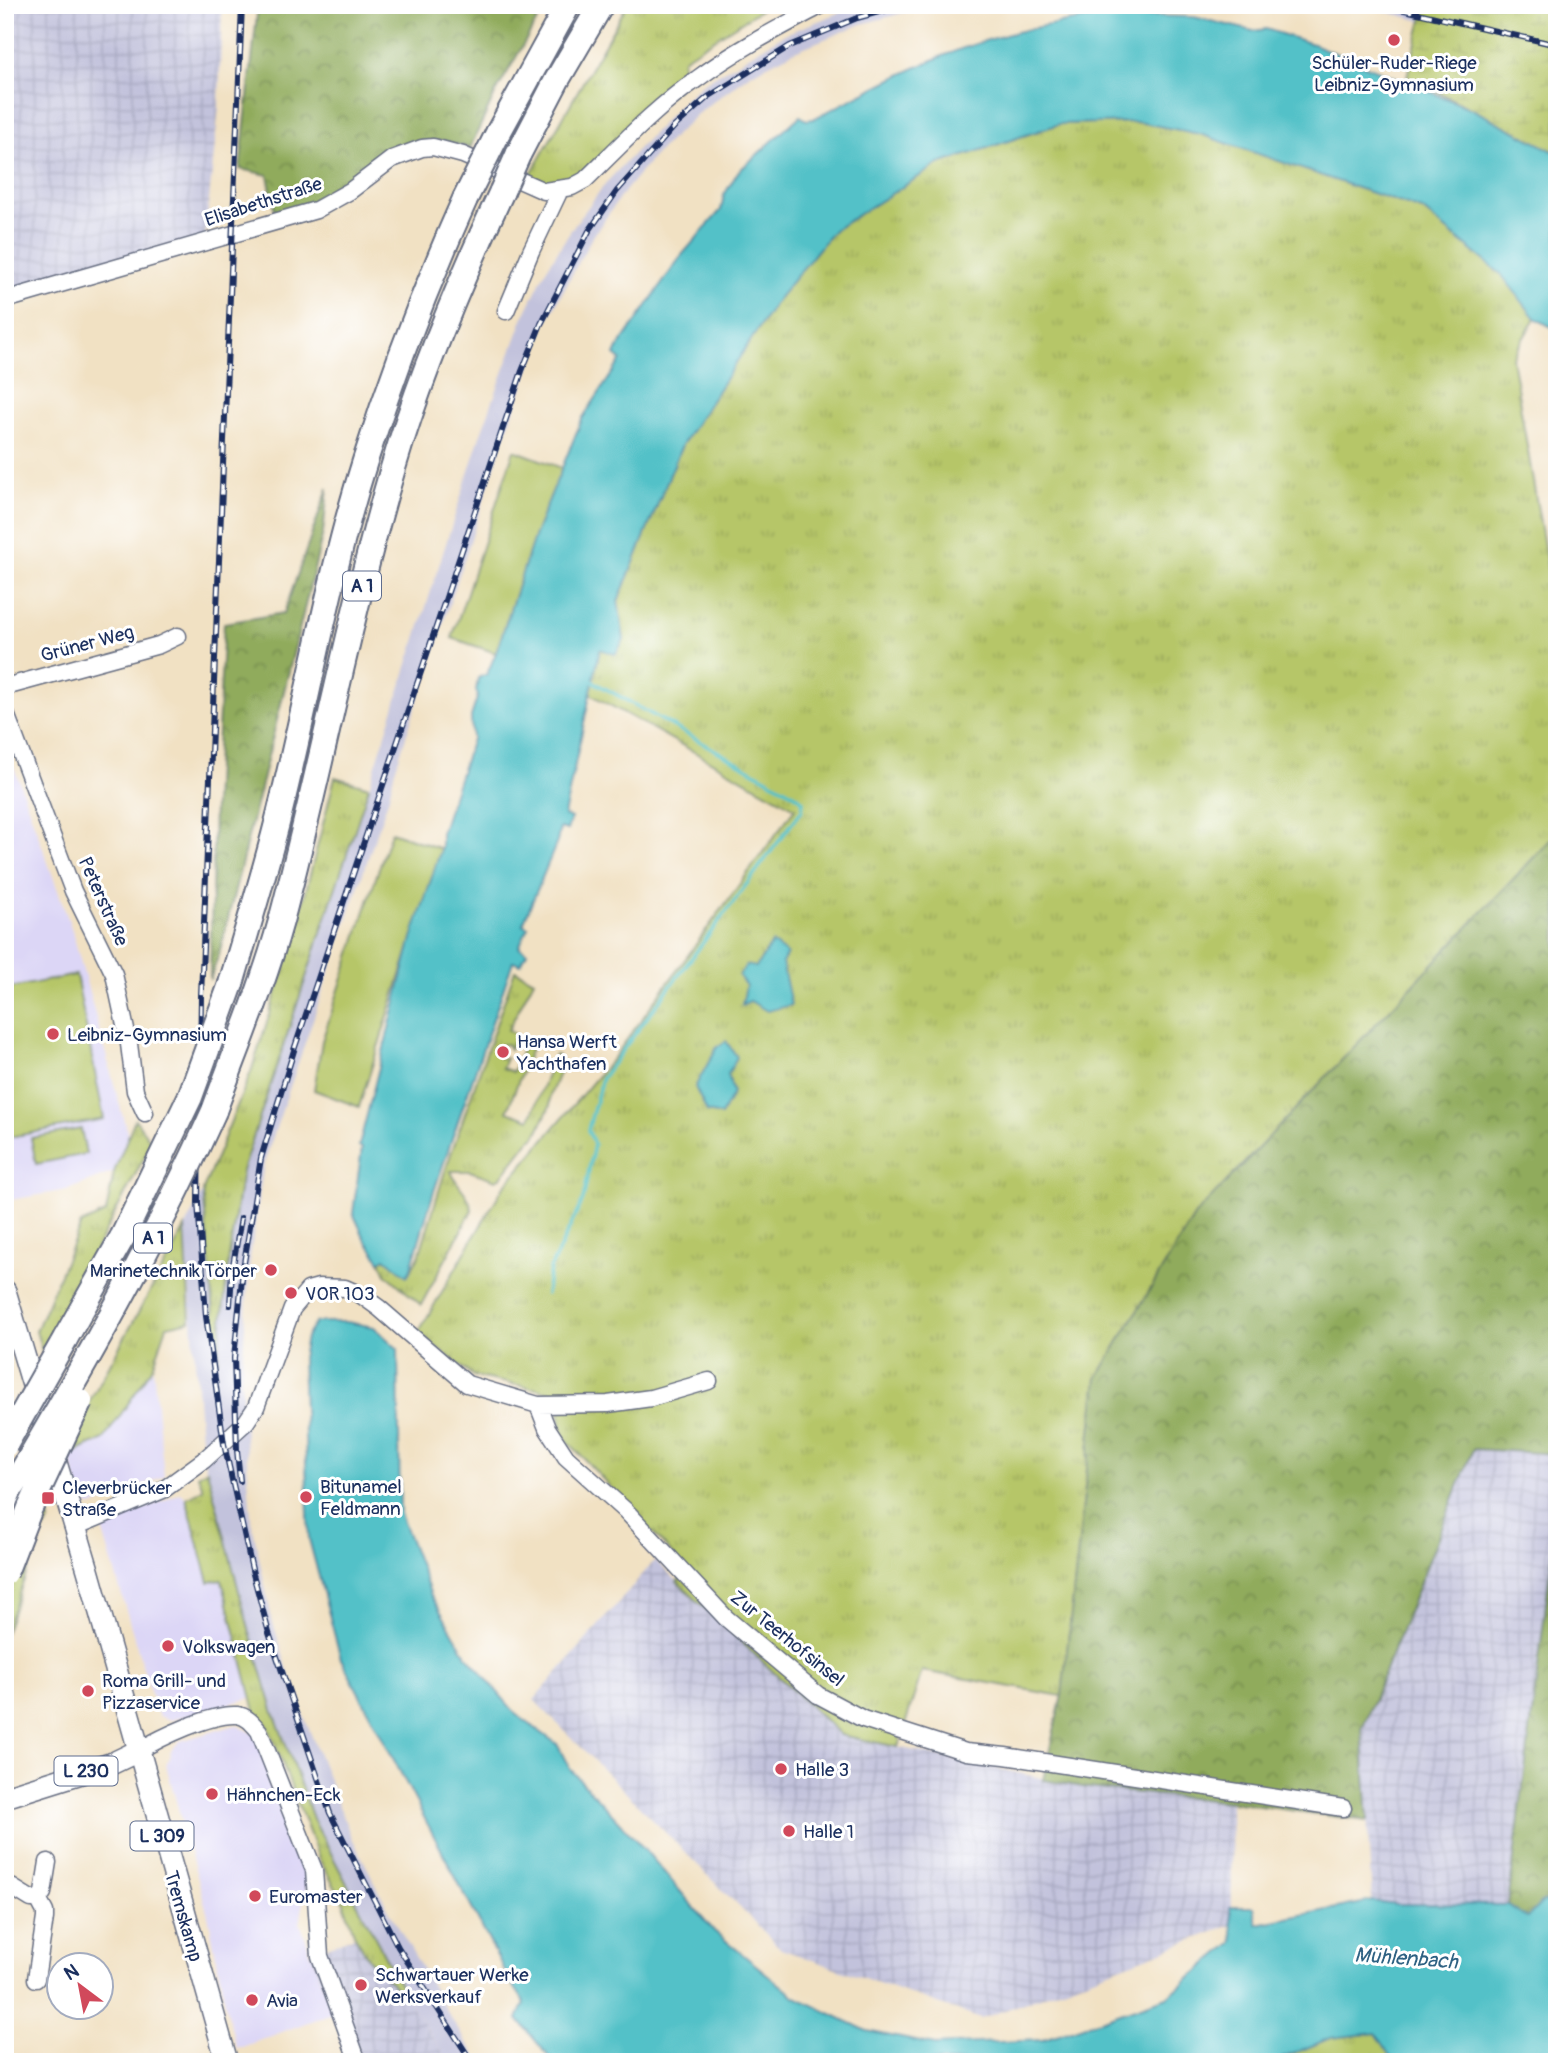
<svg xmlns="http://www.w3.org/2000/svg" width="1562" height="2067" viewBox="0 0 1562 2067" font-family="Pangolin,sans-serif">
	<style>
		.built { fill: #dcd6f6 }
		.industrial { fill: url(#industrial-grid) }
		.railway { fill: #c2c2dc }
		.grass { fill: url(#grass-tufts); stroke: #687a63; stroke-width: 2 }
		.forest { fill: url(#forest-crowns); stroke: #566d5d; stroke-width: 2 }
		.wetland { fill: url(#wetland-marsh); stroke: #687a63; stroke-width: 2 }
		.garden { fill: #b6c668; stroke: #687a63; stroke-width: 2 }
		.water { fill: #53c1c8; stroke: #377893; stroke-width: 2 }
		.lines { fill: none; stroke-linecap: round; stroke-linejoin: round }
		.stream { stroke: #53c1c8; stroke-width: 3.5 }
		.minor-casing { stroke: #666d81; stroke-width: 19 }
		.major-casing { stroke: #666d81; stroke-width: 24 }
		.highway-casing { stroke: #666d81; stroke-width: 28 }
		.minor { stroke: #fff; stroke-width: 16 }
		.major { stroke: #fff; stroke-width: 21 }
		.highway { stroke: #fff; stroke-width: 24 }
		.rail-casing { stroke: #1b2f5e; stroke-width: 6 }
		.rail { stroke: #fff; stroke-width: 3.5; stroke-dasharray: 10; stroke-linecap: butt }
		.highway-bridge-casing { stroke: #666d81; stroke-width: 28; stroke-linecap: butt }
		.highway-bridge { stroke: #fff; stroke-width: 24 }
		.poi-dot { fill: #d1495b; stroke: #fff; stroke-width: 2.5 }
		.labels { text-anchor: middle; stroke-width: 6; stroke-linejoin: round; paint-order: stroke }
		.shield { fill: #fff; stroke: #5f6d8e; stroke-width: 2 }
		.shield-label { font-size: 18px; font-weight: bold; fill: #1b2f5e }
		.poi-label { font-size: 19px; fill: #1b2f5e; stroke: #fff; text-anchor: start }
		.street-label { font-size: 19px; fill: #1b2f5e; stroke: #fff }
		.water-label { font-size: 21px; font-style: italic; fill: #2f6283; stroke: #fff }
	</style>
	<defs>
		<pattern id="industrial-grid" width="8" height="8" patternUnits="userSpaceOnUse" patternTransform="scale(1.75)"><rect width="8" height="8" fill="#c2c2dc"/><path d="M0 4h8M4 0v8" fill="none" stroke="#a6a7bf"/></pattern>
		<pattern id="grass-tufts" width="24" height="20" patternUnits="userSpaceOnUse" patternTransform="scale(1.75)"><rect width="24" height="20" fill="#b6c668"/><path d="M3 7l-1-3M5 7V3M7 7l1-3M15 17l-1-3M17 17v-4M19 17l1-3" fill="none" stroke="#9caa5d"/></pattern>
		<pattern id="forest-crowns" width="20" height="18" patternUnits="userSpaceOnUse" patternTransform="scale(1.75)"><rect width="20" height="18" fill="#90ab5c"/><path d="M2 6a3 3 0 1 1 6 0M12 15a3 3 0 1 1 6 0" fill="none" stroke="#758c4f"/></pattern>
		<pattern id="wetland-marsh" width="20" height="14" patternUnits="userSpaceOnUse" patternTransform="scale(1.75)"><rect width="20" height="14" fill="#b6c668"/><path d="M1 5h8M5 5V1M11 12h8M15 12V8" fill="none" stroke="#9caa5d"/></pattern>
	</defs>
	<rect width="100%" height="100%" fill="#fff"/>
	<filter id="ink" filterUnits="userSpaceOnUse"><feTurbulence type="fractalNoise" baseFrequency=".0143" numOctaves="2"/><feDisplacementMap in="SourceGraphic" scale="14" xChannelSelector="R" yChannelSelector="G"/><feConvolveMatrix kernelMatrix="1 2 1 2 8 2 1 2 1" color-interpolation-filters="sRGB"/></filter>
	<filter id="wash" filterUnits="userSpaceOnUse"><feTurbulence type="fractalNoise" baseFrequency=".00686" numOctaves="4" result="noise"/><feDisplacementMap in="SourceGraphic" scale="28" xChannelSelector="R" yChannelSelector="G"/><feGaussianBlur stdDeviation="1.57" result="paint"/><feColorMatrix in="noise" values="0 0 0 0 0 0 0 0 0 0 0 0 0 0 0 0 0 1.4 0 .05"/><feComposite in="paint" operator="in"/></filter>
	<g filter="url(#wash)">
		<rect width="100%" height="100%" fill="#f1e1c3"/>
		<path class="built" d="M5,742L72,930L129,1139L114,1172L67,1190L5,1201Z
			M153,1367L164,1476L92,1507L82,1501L69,1455L104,1439Z
			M181,1493L186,1498L209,1581L222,1580L251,1698L171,1720L159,1716L155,1708L103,1532L104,1526L110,1523Z
			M236,1725L257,1735L309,1874L300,1923L332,2013L237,2049L227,2012L208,1915L166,1765L172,1749L180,1741Z"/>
		<path class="industrial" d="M5,5H222L219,107L205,237L5,293Z
			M1473,1448L1557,1454V1517L1508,1905L1396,1904L1372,1901L1362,1729Z
			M655,1560L841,1735L1088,1788L1231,1802L1232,1925L981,2019L781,1949L534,1700Z
			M355,1936L372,1964L407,1998L449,2062H349L311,1953Z"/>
		<path class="railway" d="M932,5L862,24L795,51L750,74L697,114L653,157L621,196L591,239L546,323L504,438L395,770L388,800L264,1163L250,1257L241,1380L251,1519L272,1620L295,1693L350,1834L391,1914L450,2017L480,2062H449L407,1998L314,1822L273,1710L250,1633L202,1452L185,1228L203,1190L219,1355L229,1256L242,1171L369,787L480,436L524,316L546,270L571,230L605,184L685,99L701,85L785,34L857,6Z
			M1359,5H1444L1422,21Z"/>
		<path class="grass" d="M627,5H768L683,59L680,85L582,176C562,184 548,185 529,177Z
			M1138,122L1200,134L1422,210L1502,274L1535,318L1512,358L1557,622V833L1195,1215L1097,1378L1062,1696L922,1671L898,1747L841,1735L677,1582L687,1570L563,1436L556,1393L473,1376L418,1333L502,1189L615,1056L795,808L590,694L600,648L624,640L618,601L682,445L777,300L834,230L939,164L1059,124Z
			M335,777L369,787L242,1171L229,1256L218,1361L203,1190L251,1072L293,941Z
			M515,970L534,980L508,1030L516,1035L510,1049L507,1044L499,1045L496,1052L500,1058H506L502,1068L513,1072L525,1043L532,1046L507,1111L530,1119L555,1055L558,1056L563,1063L550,1096V1106L535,1137L528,1142L501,1177L496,1180L470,1171H451C456,1186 469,1192 472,1210L421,1305L386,1274L380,1261L385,1258L407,1276L419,1256L445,1171Z
			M135,1119L152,1143L42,1351L36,1331L81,1224L106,1213L114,1172Z
			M185,1228L190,1321L167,1326L153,1367L104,1439L69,1455L66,1444Z
			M207,1469L250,1633L273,1710L314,1821L407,1998L372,1964L355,1936L344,1903L320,1861L268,1726L255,1711L222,1580L209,1582L186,1498L203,1489L198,1475Z
			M43,1495L50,1520L39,1538L5,1633V1604L29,1528Z
			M1376,2033L1395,2062H1274L1330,2038Z"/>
		<path class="forest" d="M258,5H546L495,94L470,148L445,141H422L397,148L380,159L356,179L309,209L276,218L268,175L240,169Z
			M328,488L323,533L220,951L210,980L214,803L224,623L284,613Z
			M1557,833V1454L1473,1449L1362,1729L1368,1821L1231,1802L1088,1788L1043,1780L1062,1695L1097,1378L1195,1215Z
			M1557,1517V1899L1541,1903L1527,1919L1508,1905Z"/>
		<path class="wetland" d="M1426,5H1557V153L1407,76Z"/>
		<path class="garden" d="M514,450L562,468L535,534L496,653L452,638Z
			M391,832L441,849L359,1107L314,1090L322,1041Z
			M76,975L104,1119L5,1138V989Z
			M81,1129L86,1154L36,1164L31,1138Z"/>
		<path class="water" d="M1120,15L1194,17L1253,31L1266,29L1313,44L1472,109L1557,153V330L1535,318L1501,274L1422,210L1200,134L1138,122L1059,124L939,164L834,230L777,300L682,445L618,601L624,640L615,654L600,649L564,815L571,818L567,830L560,828L557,842L523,924L528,927L519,947L527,952L521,964L513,961L433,1194L410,1271L407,1276L385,1258L380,1261L365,1239L353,1213L362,1148L359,1146L412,938L441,849V833L472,739L471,717L478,695L476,691L478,678L487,674L496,653L535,534L582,419L621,360L615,355L618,348L681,256L721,210L724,195L738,172L800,116L807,120L813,119C855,98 896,75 938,58C996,33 1058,21 1120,15Z
			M772,943L787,954L782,963L791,1005L767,1011L750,1001L742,1005L746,986L739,976L746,965L756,967Z
			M726,1041L737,1057L728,1074L733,1093L721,1115L707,1112L695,1087L717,1047Z
			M316,1322H347L374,1327L398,1349L400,1514L431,1595L466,1655L517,1715L557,1744L570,1769L646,1851L714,1931L794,1996L867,2031L935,2045L1042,2040L1167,1997L1233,1942L1230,1907H1254L1257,1924L1372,1901L1396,1904L1508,1905L1527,1918L1541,1903L1557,1899V2062H1395L1376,2033L1330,2038L1274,2062H553L518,2019L525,2003L508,1977L341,1659L309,1539L302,1358L306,1337Z"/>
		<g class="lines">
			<path class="stream" d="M546,1294L550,1269L583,1200L594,1144L588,1130L602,1078L802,810L803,801L794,794L592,681"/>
		</g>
	</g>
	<g filter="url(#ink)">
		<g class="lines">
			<defs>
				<path id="minor" d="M5,300L316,210L350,191L392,159L422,148L433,147L463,155L544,191L572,187L585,180C621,145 655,108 697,79C736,50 779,28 822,5
					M506,311L531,251L560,190
					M5,687L159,645L178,636
					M5,711L73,891L114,974L129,1044L135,1091L145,1113
					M538,1405L547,1428L566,1457L626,1511L726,1618L818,1695L863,1719L966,1752L1005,1756L1343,1808
					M75,1527L163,1490L204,1460L246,1422L256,1407L292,1309L308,1290L319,1287L345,1288L361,1295L379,1308L467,1384L538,1405L608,1404L651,1398L709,1381
					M138,1751C160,1738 211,1713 237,1715C247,1716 253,1724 259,1731L314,1870L320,1956L358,2062
					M5,1883L31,1899H38
					M38,1899L43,1893L48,1862
					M36,1979L45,1918V1912L38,1899"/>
				<path id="major" d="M5,1291L88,1570L227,2062
					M5,1797L113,1763L138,1751"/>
				<path id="highway" d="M498,133L568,5
					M518,155L557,80L601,5
					M231,984C248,926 266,869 280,811C309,694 329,575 365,461C393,372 427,284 465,199
					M214,1111C237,1048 263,986 281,921C321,771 349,617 393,468C421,373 460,281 502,191
					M65,1339L123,1236
					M5,1502L14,1485"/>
			</defs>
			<use href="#minor" class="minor-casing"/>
			<use href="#major" class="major-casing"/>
			<use href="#highway" class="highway-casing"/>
			<use href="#minor" class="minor"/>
			<use href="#major" class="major"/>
			<use href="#highway" class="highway"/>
			<defs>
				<path id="rail" d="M242,5L201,996L198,1202L206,1316L224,1444L253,1574L269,1633L330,1813L398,1947L472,2062
					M1383,5L1557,45
					M230,1305L232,1271L241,1218
					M240,1481L237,1450L234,1358L243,1269L261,1158L295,1047L465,541L522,371L541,324L589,231L617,191L674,127L708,97L790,46L857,18L904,5"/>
			</defs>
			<use href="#rail" class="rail-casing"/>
			<use href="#rail" class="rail"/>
			<defs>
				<path id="highway-bridge" d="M502,191L518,155
					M465,199L498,133
					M123,1236L190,1097L231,984
					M5,1445L65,1339
					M14,1485C86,1363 156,1240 214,1111
					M5,1573L30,1508L80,1401"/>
			</defs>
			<use href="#highway-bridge" class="highway-bridge-casing"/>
			<use href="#highway-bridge" class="highway-bridge"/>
		</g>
	</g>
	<g class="poi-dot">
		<circle cx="1394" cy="40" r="7"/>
		<circle cx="53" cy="1034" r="7"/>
		<circle cx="503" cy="1052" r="7"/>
		<circle cx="271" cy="1270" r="7"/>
		<circle cx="291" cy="1293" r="7"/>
		<circle cx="306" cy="1497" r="7"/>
		<rect x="41" y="1491" width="14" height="14" rx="3.5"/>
		<circle cx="168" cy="1646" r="7"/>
		<circle cx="88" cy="1691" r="7"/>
		<circle cx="781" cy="1769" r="7"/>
		<circle cx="212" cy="1794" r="7"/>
		<circle cx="789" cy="1831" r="7"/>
		<circle cx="255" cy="1896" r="7"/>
		<circle cx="361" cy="1985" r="7"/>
		<circle cx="252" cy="2000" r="7"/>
	</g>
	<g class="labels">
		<g class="shield">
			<rect x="343" y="571.5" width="38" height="29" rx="5"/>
			<rect x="134" y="1223.5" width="38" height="29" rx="5"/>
			<rect x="54.5" y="1756.5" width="63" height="29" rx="5"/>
			<rect x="130.5" y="1821.5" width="63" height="29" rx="5"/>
		</g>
		<g class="shield-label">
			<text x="362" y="592">A 1</text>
			<text x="153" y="1244">A 1</text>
			<text x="86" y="1777">L 230</text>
			<text x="162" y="1842">L 309</text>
		</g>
		<g class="poi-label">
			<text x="1394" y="69" text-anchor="middle">Schüler-Ruder-Riege<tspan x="1394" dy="22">Leibniz-Gymnasium</tspan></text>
			<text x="67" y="1041">Leibniz-Gymnasium</text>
			<text x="517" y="1048">Hansa Werft<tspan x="517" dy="22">Yachthafen</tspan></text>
			<text x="257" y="1277" text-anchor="end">Marinetechnik Törper</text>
			<text x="305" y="1300">VOR 103</text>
			<text x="320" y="1493">Bitunamel<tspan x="320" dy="22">Feldmann</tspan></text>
			<text x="62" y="1494">Cleverbrücker<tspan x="62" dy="22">Straße</tspan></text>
			<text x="182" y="1653">Volkswagen</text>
			<text x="102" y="1687">Roma Grill- und<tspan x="102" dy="22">Pizzaservice</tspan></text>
			<text x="795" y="1776">Halle 3</text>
			<text x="226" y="1801">Hähnchen-Eck</text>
			<text x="803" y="1838">Halle 1</text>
			<text x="269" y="1903">Euromaster</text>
			<text x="375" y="1981">Schwartauer Werke<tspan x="375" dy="22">Werksverkauf</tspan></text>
			<text x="266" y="2007">Avia</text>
		</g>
		<g class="street-label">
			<text transform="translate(263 201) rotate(-18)" y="7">Elisabethstraße</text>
			<text transform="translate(87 643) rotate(-15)" y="7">Grüner Weg</text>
			<text transform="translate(104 901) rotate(66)" y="7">Peterstraße</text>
			<text transform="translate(788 1638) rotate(39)" y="7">Zur Teerhofsinsel</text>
			<text transform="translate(184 1916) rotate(74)" y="7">Tremskamp</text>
		</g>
		<g class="water-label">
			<text transform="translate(1406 1958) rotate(4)" y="7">Mühlenbach</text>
		</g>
	</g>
	<rect width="1562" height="2067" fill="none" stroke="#fff" stroke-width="28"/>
	<g transform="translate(80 1986) rotate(328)"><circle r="33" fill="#ffffff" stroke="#a4acbf" stroke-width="2"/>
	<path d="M0-5L12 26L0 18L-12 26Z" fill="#d1495b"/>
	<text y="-10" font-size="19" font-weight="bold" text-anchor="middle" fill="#1b2f5e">N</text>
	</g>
</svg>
